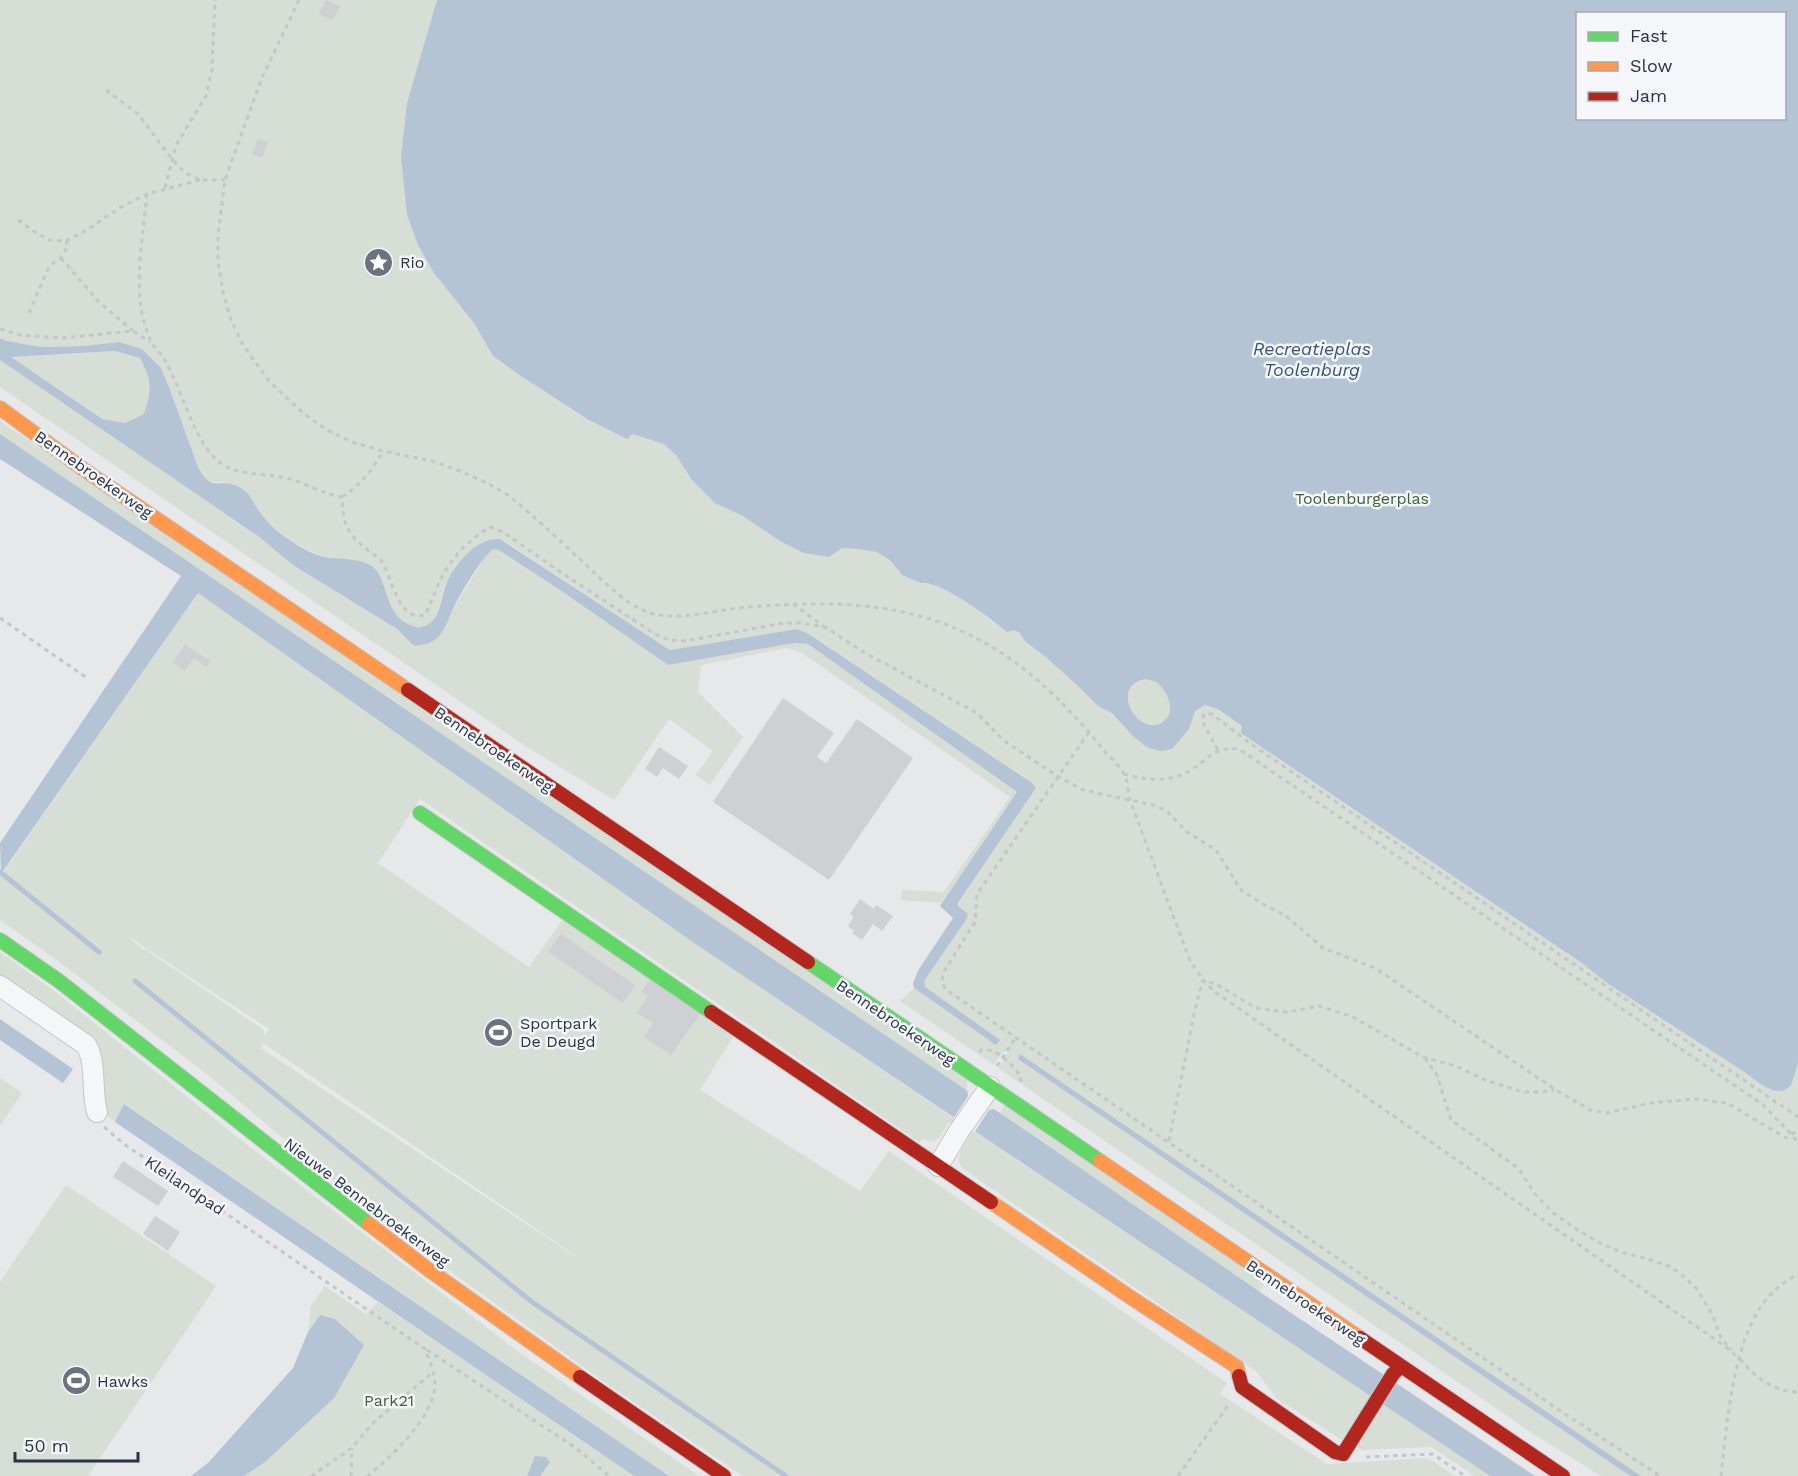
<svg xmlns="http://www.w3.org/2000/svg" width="1798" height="1476" viewBox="0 0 1798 1476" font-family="'Work Sans',sans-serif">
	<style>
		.green { fill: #d6ded6; fill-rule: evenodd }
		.water { fill: #b4c4d5; fill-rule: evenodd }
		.pier { fill: #e6e8ea }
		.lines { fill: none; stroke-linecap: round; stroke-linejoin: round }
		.stream { stroke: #b4c4d5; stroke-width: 5 }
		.building { fill: #ced0d3 }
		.street-casing { stroke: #c4c6c8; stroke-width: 22 }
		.fast-casing { stroke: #c4c6c8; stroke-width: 16 }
		.slow-casing { stroke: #c4c6c8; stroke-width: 16 }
		.jam-casing { stroke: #c4c6c8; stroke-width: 16 }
		.path { stroke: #c5c6ca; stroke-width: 3; stroke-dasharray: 4.5 4.5; stroke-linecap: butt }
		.street { stroke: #f5f6f7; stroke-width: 20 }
		.fast { stroke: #63d668; stroke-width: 14 }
		.slow { stroke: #ff974d; stroke-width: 14 }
		.jam { stroke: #b3261e; stroke-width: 14 }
		.labels { text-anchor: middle; stroke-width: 5; stroke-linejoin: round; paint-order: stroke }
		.poi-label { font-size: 16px; fill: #2b3445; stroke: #f4f6f9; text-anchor: start }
		.street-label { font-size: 16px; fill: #2b3445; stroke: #f4f6f9 }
		.park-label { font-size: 16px; fill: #3f6138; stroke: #f4f6f9 }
		.water-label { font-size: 18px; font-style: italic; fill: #34527a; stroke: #f4f6f9 }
	</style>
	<rect width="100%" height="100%" fill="#e6e8ea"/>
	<path class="green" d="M0,0H1798V1476H1636L1018,1059L1630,1476H1601L1535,1435L998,1068L1010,1049L1004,1051L994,1065L900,1001L914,988L973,1029L925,987L924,981L966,920L958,904L1036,788L1032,783L807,633L797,629L670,650L503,540C493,548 449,577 445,585C439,598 441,629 418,627C386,626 390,583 374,569C360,556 334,561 317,554C296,545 273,531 259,512C255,505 253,497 247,493C242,490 236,486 230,484C211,478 210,491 198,467L169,387L161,368L142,349L119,342L84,346L41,347L7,341L0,338ZM1578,14H1784V118H1578Z
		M115,351L140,358C152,381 152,390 144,414L125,423L102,419L10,357Z
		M0,360L258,536L293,565L397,629L414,646L434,640L446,625L456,604L487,554L492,549L499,550L560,590L668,665L795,643L808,644L1017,792L942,903L901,900L902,890L944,892L1010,797L802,653L787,648L701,665L698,692L743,737L710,785L696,775L713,751L669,719L614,800L527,747L0,387Z
		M0,421L967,1079V1091L0,434Z
		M198,593L694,943L1490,1476H1475L1431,1447L1362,1450L1339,1438L1277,1399L1257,1372L962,1168L958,1160L961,1150L970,1136L949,1122L939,1138L934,1142L923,1139L919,1142L420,799L378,863L529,967L564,918L734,1035L700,1090L860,1191L889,1151L1227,1383L1220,1394L1327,1464L1428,1458L1455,1476H743L607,1384L390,1228L208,1075L54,958L0,920V873L2,874ZM126,935L269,1029L264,1036V1030L145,949L143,950ZM263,1043L576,1256V1257L262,1049Z
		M0,952L53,990L246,1144L520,1353L699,1476H669L125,1104L115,1122L102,1111L104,1068L98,1051L0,978Z
		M0,1078L22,1093L0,1126Z
		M1004,1105L1265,1283L1260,1292L1000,1113Z
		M66,1185L216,1286L88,1476H0V1282Z
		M325,1286L366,1314L378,1302L634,1476H206L349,1333L320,1315L308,1332L311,1306Z"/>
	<path class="water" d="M437,0H1798V1062C1796,1069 1794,1080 1790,1086C1778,1100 1756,1081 1746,1073L1607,983L1582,963L1241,733L1242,726L1218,709L1205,705L1195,711L1189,729L1172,749L1161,751L1149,748L1145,746L1132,735L1112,713L1098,706L1079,687L1047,658L1025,641L1020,633L1014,630L1007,632C994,620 938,579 921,583L902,575L891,561L877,552L860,549L842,548L829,557L804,553L780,541L743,516L715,503L692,480L676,455L664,444L633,434L627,439L589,420L518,374L493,356L474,323L434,273L418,245L407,215L401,157L407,103ZM1578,14H1784V118H1578ZM1145,679C1148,680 1151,680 1154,681C1167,688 1177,711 1164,721C1140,741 1107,686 1145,679Z
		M0,338L7,341L41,347L84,346L119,342L142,349L161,368L169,387L198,467C212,494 218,477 239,487C250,492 253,502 259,511C265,520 278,533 288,539C297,545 310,553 321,556C336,560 356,557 370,565C390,576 382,617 413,626C416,627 418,628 421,627C442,623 440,597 447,582C456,563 477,537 500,539L670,650L797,629L807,633L1032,783L1036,788L958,903V906L968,914L966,920L924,981L925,987L1000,1040L996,1045L914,988L913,983L919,969L953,918L940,906L1017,792L808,644L795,643L668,665L560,590L499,550L493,549C481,559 462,591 455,605C449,616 445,634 433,641C428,644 420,645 414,646L397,629L293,565L258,536L0,360ZM115,351L140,358C152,381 152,390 144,414L125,423L102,419L11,357Z
		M0,434L1047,1145L1260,1292L1535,1476H1490L694,943L198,593L1,874L0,843L181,576L0,459Z
		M0,1019L73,1069L63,1083L0,1040Z
		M1020,1054L1641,1476H1630L1018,1059Z
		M124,1104L669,1476H634L115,1122Z
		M320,1315L335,1319L364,1345L334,1398L265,1462L244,1476H191L208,1463L293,1368L308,1332Z
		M535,1456L546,1457L550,1462L540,1476H527Z"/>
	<path class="pier" d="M967,1087L999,1108L989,1110L974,1133L953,1119L968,1096Z"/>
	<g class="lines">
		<path class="stream" d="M0,872L99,952
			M135,981L532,1302L786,1476"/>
	</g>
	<path class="building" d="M326,0L340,6L333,20L319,14Z
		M258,139L268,142L262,158L252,154Z
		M185,644L210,661L206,667L194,658L185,671L173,662Z
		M783,698L834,733L817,757L826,763L857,719L913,758L829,880L713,802Z
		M659,747L688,766L679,779L663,768L657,777L645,769Z
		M860,899L874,909L876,905L893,916L882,931L873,924L862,940L852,933L854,931L848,926L853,918V916L850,914Z
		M561,934L635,985L623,1003L548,952Z
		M650,980L700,1014L671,1055L644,1037L653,1023L637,1013L648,996L642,992Z
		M123,1161L168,1191L158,1206L113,1177Z
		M155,1216L180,1232L168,1251L143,1234Z"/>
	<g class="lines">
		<defs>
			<path id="street" d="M0,986L86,1045C97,1062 91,1092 97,1112
				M938,1166L959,1131L990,1087"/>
			<path id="fast" d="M420,813L711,1012
				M0,940L59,981L369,1224
				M808,962L1100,1161"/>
			<path id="slow" d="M0,408L83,469L408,690
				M1100,1161L1360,1338
				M991,1202L1130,1297L1237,1367L1239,1376
				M369,1224L429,1270L580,1377"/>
			<path id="jam" d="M408,690L808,962
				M711,1012L991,1202
				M1360,1338L1563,1476
				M1239,1376L1242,1387L1335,1452L1343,1454L1393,1374L1401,1366
				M580,1377L724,1476"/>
		</defs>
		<use href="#street" class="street-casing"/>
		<use href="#fast" class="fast-casing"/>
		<use href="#slow" class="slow-casing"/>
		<use href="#jam" class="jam-casing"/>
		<path class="path" d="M299,0L261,80L225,180L218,234V262L223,292L231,320L243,345L269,381L303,413L327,430L352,442L383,451L432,461L460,471L489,484L508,495C530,513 551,532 572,552C594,571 622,604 650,613C681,622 717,609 749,607C874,597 964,607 1058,699C1075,716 1091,734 1106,753C1112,759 1120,766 1124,774C1128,781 1128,792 1130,800L1190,961L1203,980L1215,992L1726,1347L1740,1359
			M106,90L138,114L172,159L184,172L200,180H225
			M165,188L176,145L206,96L212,69L215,0
			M147,194C144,226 137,267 140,299C141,312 145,327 150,339C152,346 159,351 163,357C183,388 194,450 227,467C242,475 272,474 290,479C308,484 323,494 342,497C343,521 345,531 364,547C369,552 378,556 382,562C393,578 397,622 425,615C432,602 436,587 443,575C454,554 471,539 490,527L503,532L565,575L655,634L669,640L685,641L784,623H800L825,627L865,653L977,713L1003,740L1057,776L1083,790L1153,805L1167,811L1187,832L1216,850L1241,890L1263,904L1286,916L1323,948L1375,968L1556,1090L1590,1110L1607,1113L1650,1103L1695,1099L1727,1103L1786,1138L1798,1130
			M18,220L35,232L49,240L66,241L85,231L121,207L147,194L200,180
			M61,258L98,301L133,331
			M29,313L47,271L54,262L61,258L68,246L66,241
			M0,329L20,335L62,338L133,331L150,342
			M342,497C360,485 372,471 383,451
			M793,604L823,626
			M0,618L87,678
			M1089,732L977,894L975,922L943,973L942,981L945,989L1556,1408L1660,1476
			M1218,750L1202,721L1204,714H1212L1248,742L1798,1117
			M1124,774C1145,780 1169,783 1189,771C1211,759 1210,747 1239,749L1762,1104L1792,1135L1798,1143
			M979,1052L981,1050C998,1048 1011,1064 1020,1075L1021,1082
			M1425,1058L1437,1075L1451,1120L1518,1168L1535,1194L1552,1212L1573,1227L1598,1242L1621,1252L1651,1260L1669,1266L1682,1275L1697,1289L1712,1314L1721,1338L1731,1350
			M997,1066L1016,1037
			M104,1127L124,1144L425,1349C429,1360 435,1372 435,1385C434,1416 391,1458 367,1476
			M1169,1141L1195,1009L1203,980L1216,984L1256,1008L1287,1012L1319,1006L1351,1016L1423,1057L1456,1066L1485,1080L1523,1092H1539L1554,1090
			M427,1350L576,1448L609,1476
			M1740,1359C1754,1377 1775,1392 1798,1392
			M1366,1457L1433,1454L1465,1476
			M311,1476L352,1448L372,1424L433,1372
			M351,1476L352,1448
			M1178,1476L1229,1404
			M1721,1476C1727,1424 1733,1331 1772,1293C1780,1285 1789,1279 1798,1274"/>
		<use href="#street" class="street"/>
		<use href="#fast" class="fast"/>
		<use href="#slow" class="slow"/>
		<use href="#jam" class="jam"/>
	</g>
	<defs>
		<symbol id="sight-disc" viewBox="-11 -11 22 22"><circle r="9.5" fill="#6c737f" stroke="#f4f6f9"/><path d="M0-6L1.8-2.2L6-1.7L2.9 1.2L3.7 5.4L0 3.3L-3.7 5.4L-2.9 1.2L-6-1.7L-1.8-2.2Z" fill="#fff"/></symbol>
		<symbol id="stadium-disc" viewBox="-11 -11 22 22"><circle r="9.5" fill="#6c737f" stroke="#f4f6f9"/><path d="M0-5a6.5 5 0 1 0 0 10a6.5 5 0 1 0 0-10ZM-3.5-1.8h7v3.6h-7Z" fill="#fff"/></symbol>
	</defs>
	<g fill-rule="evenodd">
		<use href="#sight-disc" x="362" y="246" width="33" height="33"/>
		<use href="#stadium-disc" x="482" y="1016" width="33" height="33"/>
		<use href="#stadium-disc" x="60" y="1364" width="33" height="33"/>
	</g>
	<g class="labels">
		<g class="poi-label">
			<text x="400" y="268">Rio</text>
			<text x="520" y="1029">Sportpark<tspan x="520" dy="18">De Deugd</tspan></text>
			<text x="97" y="1387">Hawks</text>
		</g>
		<g class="street-label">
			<text transform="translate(94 474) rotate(35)" y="6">Bennebroekerweg</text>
			<text transform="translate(494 749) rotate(34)" y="6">Bennebroekerweg</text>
			<text transform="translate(896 1022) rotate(34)" y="6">Bennebroekerweg</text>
			<text transform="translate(185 1185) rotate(34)" y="6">Kleilandpad</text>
			<text transform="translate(367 1202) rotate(37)" y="6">Nieuwe Bennebroekerweg</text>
			<text transform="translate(1306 1302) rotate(34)" y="6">Bennebroekerweg</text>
		</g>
		<g class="park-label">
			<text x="1362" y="504">Toolenburgerplas</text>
			<text x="389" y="1406">Park21</text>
		</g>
		<g class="water-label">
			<text x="1312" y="355">Recreatieplas<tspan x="1312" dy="21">Toolenburg</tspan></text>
		</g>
	</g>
	<rect x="1576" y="12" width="210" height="108" fill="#f4f6f9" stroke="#a4a8b1" stroke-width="1.5"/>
	<rect x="1588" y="32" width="30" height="9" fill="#63d668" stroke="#a4a8b1" stroke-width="1.5"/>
	<text x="1630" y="42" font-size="18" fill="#2b3445">Fast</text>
	<rect x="1588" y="62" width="30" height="9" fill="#ff974d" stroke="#a4a8b1" stroke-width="1.5"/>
	<text x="1630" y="72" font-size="18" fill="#2b3445">Slow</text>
	<rect x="1588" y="92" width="30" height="9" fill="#b3261e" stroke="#a4a8b1" stroke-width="1.5"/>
	<text x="1630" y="102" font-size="18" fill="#2b3445">Jam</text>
	<path d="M15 1452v9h123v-9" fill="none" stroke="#2b3445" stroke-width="3"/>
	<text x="24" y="1452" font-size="18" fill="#2b3445" stroke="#f4f6f9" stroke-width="4.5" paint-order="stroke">50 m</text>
</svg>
